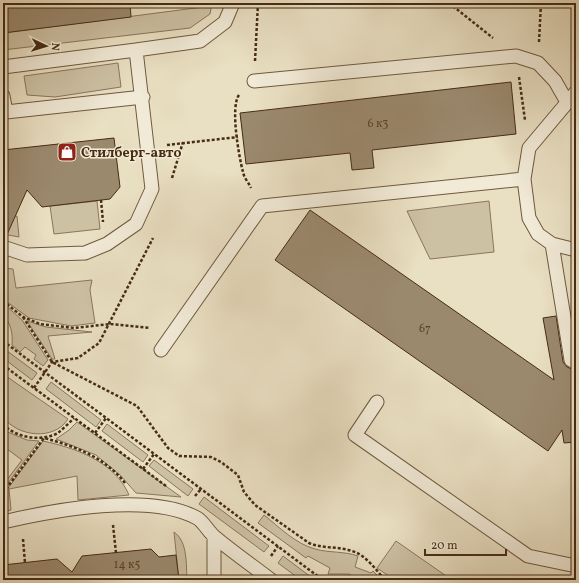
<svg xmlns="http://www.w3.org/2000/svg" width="579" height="583" viewBox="0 0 579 583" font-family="Vollkorn,serif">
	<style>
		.green { fill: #cdc1a4; stroke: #8a765b }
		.building { fill: #9b896e; stroke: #462c12 }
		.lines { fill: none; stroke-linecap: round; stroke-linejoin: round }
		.service-casing { stroke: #6f593e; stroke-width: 15 }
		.path { stroke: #462c12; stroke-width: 2.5; stroke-dasharray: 3 2; stroke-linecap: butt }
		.service { stroke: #f1ead7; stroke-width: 13 }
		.labels { text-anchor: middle; stroke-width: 3; stroke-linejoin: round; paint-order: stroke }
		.number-label { font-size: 12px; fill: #5b4329 }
		.poi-label { font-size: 14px; font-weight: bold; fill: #462c12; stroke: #f1ead7; text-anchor: start }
	</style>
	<rect width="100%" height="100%" fill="#e9dfc2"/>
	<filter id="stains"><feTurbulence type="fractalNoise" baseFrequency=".005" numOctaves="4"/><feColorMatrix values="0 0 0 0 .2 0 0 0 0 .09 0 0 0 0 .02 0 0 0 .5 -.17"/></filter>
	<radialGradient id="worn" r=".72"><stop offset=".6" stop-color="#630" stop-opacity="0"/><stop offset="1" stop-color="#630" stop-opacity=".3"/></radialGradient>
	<path class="green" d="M207,3H212L210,14L190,28L3,50V33L203,7Z
		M118,63L121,87L55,97L27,95L24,76Z
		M97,201L100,229L54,234L50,206Z
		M489,201L494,252L430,259L407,211Z
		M17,216L19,237L3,234V218Z
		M3,268L13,269L16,288L92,280L90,290L95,323L71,326L29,318L3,299Z
		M3,303L22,320L48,360L43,366L34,359L36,355L25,347L20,352L12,345C13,334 11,323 3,315Z
		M27,321L46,327L92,332L48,336L55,359H52Z
		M3,348L37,373L32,380L3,358Z
		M3,374L68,419C54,441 18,437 3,417Z
		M51,382L101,420L96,427L46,389Z
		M77,422L181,497L136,493L121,476L96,455L56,439L69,430Z
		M107,424L148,455L143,462L102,431Z
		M3,430L27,440L39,441L3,490V485L22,460L3,446Z
		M43,441C76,448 115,462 129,495L78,500L77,476L9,489L11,510L3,512V495Z
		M154,460L193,489L188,496L149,466Z
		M204,497L269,546L264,552L199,504Z
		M264,515C279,527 296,544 315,549C329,553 344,551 358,556L355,567L371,573L373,571L382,580H360L349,574H328L330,568L308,556L306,558L258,523Z
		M174,532C188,542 186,564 187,580H179Z
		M396,541L452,580H395L377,568Z
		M283,556L315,580H301L278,563Z"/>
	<path class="building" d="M3,3H130L131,17L3,33Z
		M511,82L516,134L372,150L374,168L352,170L350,153L246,164L240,113Z
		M114,138L120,187L110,199L42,207L27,190L5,239H3V150Z
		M310,210L554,380L543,318L556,316L563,362L567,367L576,371V442L564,443L562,430L548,451L275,260Z
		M576,312V341L571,313Z
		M151,549L159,557L176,555L179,580H3V565L57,559L72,572L82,556Z"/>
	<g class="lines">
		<defs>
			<path id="service" d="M136,50L200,41L225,22L233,3
				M3,67L136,50L152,189L136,224L107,244L85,253L27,255L3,247
				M254,81L516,56L538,63L555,81L567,102
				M576,92L529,148L524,179L529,218L538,234L552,244L576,250
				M3,96L6,112L143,97
				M552,244L571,360L576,363
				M161,350L262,206L524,179
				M377,402L355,435L528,556L576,566
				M3,522C54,510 150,492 197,518C204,522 209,533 216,538C234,553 253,566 271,580
				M214,537V580"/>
		</defs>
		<use href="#service" class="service-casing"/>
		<path class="path" d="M449,3L493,38
			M539,42L541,3
			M255,61L258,3
			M519,77L525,120
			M239,95C230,107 239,157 243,172C244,178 249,183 251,188
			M167,145L238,137
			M172,178L183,142
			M101,200L103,222
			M3,301L23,317L40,324L74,328L110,324L150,328
			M23,317L52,362L137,406L168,448L179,456L211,457L221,462L238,475L244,492L255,505L309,543C323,549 338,546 352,551C366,555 376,570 385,580
			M3,341L323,580
			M3,365L166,486
			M34,388L52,362L78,358L99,343L153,238
			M3,424C16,438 41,442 58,433C63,429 69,423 74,418
			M95,433L106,418
			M143,469L154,454
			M3,493L44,438C74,446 105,457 125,483
			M195,496L201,489
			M113,525L116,553
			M23,539L25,563
			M271,556L278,546"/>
		<use href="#service" class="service"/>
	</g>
	<defs>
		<symbol id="shop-square" viewBox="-11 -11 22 22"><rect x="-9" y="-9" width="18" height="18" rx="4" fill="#8f2418" stroke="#f1ead7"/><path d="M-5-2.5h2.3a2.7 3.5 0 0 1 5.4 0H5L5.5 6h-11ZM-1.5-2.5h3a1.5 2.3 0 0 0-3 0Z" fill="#fff"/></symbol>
	</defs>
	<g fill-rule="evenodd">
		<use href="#shop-square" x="56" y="141" width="22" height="22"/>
	</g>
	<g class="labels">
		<g class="number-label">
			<text x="378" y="127">6 к3</text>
			<text x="425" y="332">67</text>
			<text x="127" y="568">14 к5</text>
		</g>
		<g class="poi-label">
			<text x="81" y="157">Стилберг-авто</text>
		</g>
	</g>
	<rect width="579" height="583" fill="none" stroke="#e9dfc2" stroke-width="16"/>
	<rect x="4" y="4" width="571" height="575" fill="none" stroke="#462c12" stroke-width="2"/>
	<rect x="8" y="8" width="563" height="567" fill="none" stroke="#462c12"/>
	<g transform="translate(46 46) rotate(94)" stroke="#f1ead7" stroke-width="3" paint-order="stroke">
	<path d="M0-3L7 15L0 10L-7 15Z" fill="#462c12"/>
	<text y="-6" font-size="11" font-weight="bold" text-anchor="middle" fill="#462c12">N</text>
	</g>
	<path d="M425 549v6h81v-6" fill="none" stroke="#462c12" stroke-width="2"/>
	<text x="431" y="549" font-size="12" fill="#462c12" stroke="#f1ead7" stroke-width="3" paint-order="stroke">20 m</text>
	<rect width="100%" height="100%" filter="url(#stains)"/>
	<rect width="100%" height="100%" fill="url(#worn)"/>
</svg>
